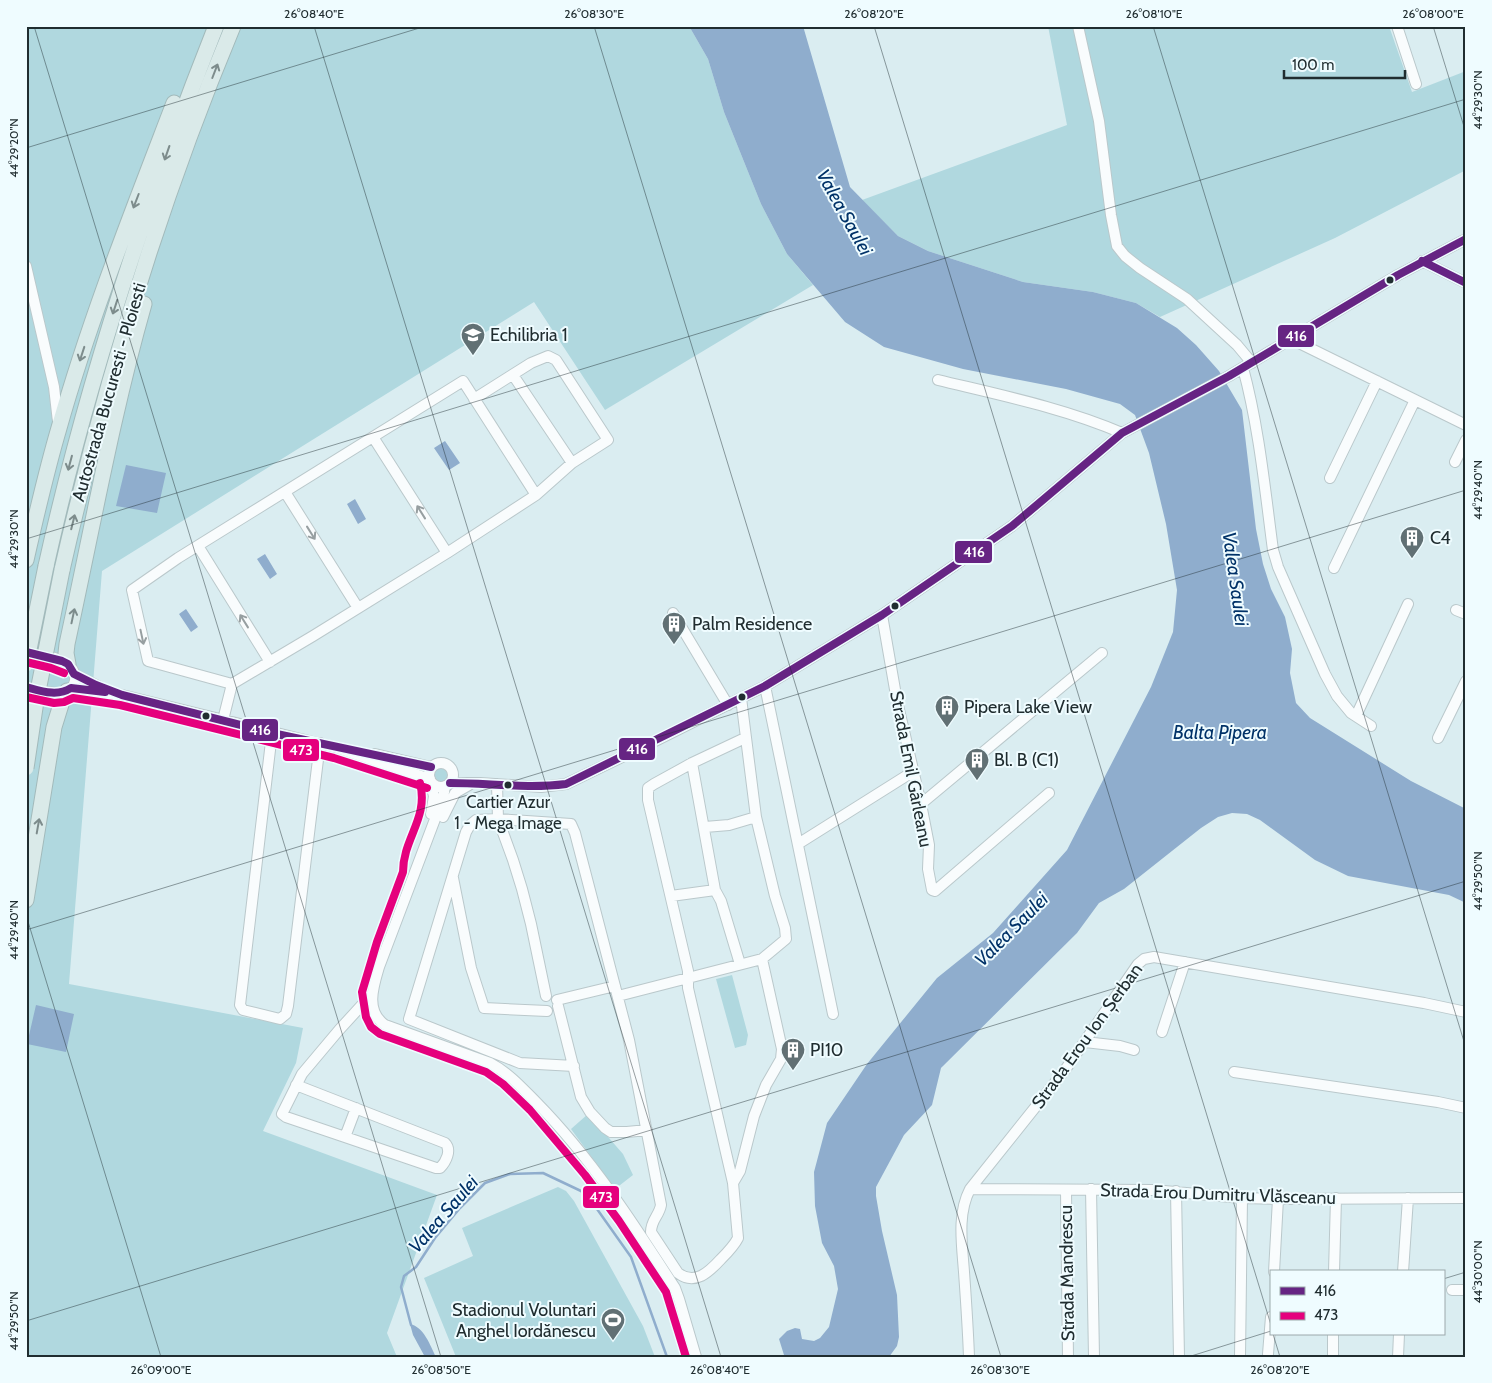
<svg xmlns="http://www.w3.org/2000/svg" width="1492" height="1383" viewBox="0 0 1492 1383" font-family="Cabin,sans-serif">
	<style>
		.green { fill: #b0d8df }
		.water { fill: #8fadcd }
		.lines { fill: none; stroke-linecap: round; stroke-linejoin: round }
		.stream { stroke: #8fadcd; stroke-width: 2.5 }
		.minor-casing { stroke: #bac8cb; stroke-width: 12 }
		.highway-casing { stroke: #a2babb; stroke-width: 17 }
		.minor { stroke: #f9fcfd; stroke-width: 10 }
		.highway { stroke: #daeae9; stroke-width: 15 }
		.highway-bridge-casing { stroke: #a2babb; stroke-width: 17; stroke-linecap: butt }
		.highway-bridge { stroke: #daeae9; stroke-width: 15 }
		.bus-1-casing { stroke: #effcff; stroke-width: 11 }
		.bus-2-casing { stroke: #effcff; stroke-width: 11 }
		.bus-1 { stroke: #662483; stroke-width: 8 }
		.bus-2 { stroke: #e5007d; stroke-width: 8 }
		.oneway { stroke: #7d8c8c }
		.oneway2 { stroke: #979fa1 }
		.ticks { fill: none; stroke: #202d30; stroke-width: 1; stroke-opacity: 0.45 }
		.bus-dot { fill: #202d30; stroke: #effcff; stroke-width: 2 }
		.labels { text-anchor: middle; stroke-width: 4; stroke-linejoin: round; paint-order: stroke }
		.bus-label { font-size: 17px; fill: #202d30; stroke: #effcff }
		.poi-label { font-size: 18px; fill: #202d30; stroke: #effcff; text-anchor: start }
		.street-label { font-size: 18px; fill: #202d30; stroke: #effcff }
		.water-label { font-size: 19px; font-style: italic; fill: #013268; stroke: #effcff }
		.line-badge { stroke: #effcff; stroke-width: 2 }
		.badge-label { font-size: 14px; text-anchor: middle; font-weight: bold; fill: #fff }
		.neatline { fill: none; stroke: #202d30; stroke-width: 2 }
		.ticks-label { font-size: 12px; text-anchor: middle; fill: #202d30 }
	</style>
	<rect width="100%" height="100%" fill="#daedf1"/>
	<path class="green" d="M26,26H689L708,59L724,112L761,204L787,254L813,285L605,410L534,302L102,571L69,984L303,1028L296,1063L263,1131L437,1195L387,1333L397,1357H26Z
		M1048,26H1389L1412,92L1466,71V170L1335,238L1160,317L1136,303L1093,292L1023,282L928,251L898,236L862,200L1067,125Z
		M433 775a8 8 0 1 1 16 0a8 8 0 1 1-16 0Z
		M732,975L748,1035L746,1045L735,1048L716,979Z
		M588,1114L623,1154L633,1175L615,1189L571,1129Z
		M558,1187L566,1191L574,1201L643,1326L655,1357H456L424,1278L473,1256L462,1228Z"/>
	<path class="water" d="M689,26H803L850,187L898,236L928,251L1023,282L1093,292L1136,303L1177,328L1196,345L1219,371L1242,410L1256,529L1263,564L1271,589L1285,617L1292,649L1290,673L1296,703L1310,718L1411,781L1466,809V903L1449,895L1348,876L1315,860L1260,820L1247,814L1232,813L1218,817L1201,828L1124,889L1099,903L1077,933L941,1068L932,1105L904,1135L876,1187V1196L882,1231L897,1295L899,1337L897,1346L889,1357H783L784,1355L779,1339L787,1331L795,1328L800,1329L802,1339L814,1341L820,1338L829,1327L838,1289L834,1266L822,1243L815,1206L814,1172L827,1123L867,1064L937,978L993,933L1067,850L1151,687L1173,632L1177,590L1166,524L1149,453L1135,415L1120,404L1066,389L963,369L884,347L845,322L787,254L761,204L724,112L708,59Z
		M445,441L460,463L449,470L434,448Z
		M126,465L166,473L157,513L116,506Z
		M355,499L366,519L358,524L347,504Z
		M265,554L277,574L270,579L257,559Z
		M186,609L198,627L191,632L179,614Z
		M36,1005L74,1014L66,1052L27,1044Z
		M410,1324C424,1327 430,1345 436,1357H425L413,1335Z"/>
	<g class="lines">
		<path class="stream" d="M411,1325L401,1287L404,1276L416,1267L435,1238L460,1208L485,1183L510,1174L543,1173L581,1191L597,1209L631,1257L667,1357"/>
		<defs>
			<path id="minor" d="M1078,26L1099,121L1111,215L1117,246L1125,256L1140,268L1187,299L1237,345L1252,363
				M1397,26L1416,84
				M1422,261L1466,283
				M26,266L54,387L58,422
				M1291,339L1466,425
				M1243,368C1259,427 1265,490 1273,550L1278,567L1325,674L1337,696L1351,713L1371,726
				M513,375L572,463
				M938,380C1000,395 1064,408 1122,433
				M373,437L447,553
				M1455,462L1466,440
				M1330,478L1377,381
				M285,492L358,608
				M198,546L270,662
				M1334,568L1415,400
				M1456,610L1466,614
				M673,613L728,705
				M882,615L897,701L921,804L929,845L928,869L932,890L935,891L1049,793
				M26,652C39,655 57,656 67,664C73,668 76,675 75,681C71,702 39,690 26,687
				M74,674L100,687
				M232,684L148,661L132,590L178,558L463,381L536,495
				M765,686L833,1014
				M71,688L122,695L337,748L430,779
				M1356,716L1408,604
				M223,720L232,684L313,636L447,553L536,495L572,463L608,440L556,360L548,356L531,363L474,399
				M272,733L240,1005L243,1010L280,1019L286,1014L288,1006L320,743
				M1438,738L1466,681
				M375,754L431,767
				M429 775a12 12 0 1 1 24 0a12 12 0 1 1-24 0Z
				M692,763L715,890L721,901L740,964
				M430,781L434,796L431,814
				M450,783H480L541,787L566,784L651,743L765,686L882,615L1012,526L1122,433L1229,376L1398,275L1466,239
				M497,784L498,819L513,860L522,889L531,924L546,996
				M445,786L443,798L379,967C373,987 365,1011 385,1025L490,1063C509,1073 522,1088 537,1103C591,1158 633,1223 675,1288L679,1299L696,1357
				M921,804L1102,653
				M443,817L455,793L469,785
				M705,827L729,825L756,817
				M798,844L914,771
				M453,878L471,968L484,1008L547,1011
				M671,896L715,890
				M618,996L762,959L786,939L785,928L775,896L756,817L741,698
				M557,1000L615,986
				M558,1006L581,1097L590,1112L605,1128L611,1132H627L647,1130
				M1162,1032L1185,962
				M1085,1042L1120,1046L1134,1050
				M574,1066L520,1063L409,1019L466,832L470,825L476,820L498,819L571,824L575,833L629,1040L661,1205C659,1216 651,1220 651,1232L678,1273C695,1286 709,1272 721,1259C728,1252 734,1246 738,1238L733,1183L688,988V971L648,800V788L654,784L692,763L745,738
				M1234,1072L1438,1102L1466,1108
				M296,1085L445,1143C452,1150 446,1162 440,1168H436L345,1137
				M356,1108L345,1137L286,1117L282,1114L302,1074L339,1030L372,994
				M733,1183L740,1171L754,1116L766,1085L781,1059L782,1049L762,959
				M970,1189L1153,1190L1242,1198L1278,1199L1466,1198
				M1091,1189L1094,1357
				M1066,1190L1068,1357
				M1176,1191L1179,1357
				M1274,1272L1278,1199
				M1334,1272L1336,1198
				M1403,1272L1408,1198
				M1452,1290H1466
				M1268,1354L1271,1317
				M969,1357C968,1329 966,1300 964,1272C962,1244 957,1214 970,1189L1065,1070L1138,964L1144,959L1154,957L1424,1003L1466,1012
				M1240,1357L1242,1198
				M1333,1357V1334
				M1398,1357L1399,1334"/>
			<path id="highway" d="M26,560C36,516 46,472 59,428C90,318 133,210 174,103
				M46,566C87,381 146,202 216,26
				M62,570C104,385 160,201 233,26
				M68,664L66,653L67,644C92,530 112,416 144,304
				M26,900L54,727L63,698L67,691"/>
		</defs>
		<use href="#minor" class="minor-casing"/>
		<use href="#highway" class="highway-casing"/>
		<use href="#minor" class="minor"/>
		<use href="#highway" class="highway"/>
		<defs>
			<path id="highway-bridge" d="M26,664L46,566
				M26,768L36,701L62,570"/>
		</defs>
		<use href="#highway-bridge" class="highway-bridge-casing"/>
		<use href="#highway-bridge" class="highway-bridge"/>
		<defs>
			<path id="bus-1" d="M1422,261L1466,283
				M26,652L62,661L68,664L74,674L96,685L122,695L272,733L431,767
				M26,687C41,691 57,697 71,688L105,692
				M450,783C489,783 527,789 566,784L765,686L882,615L1012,526L1122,433L1229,376L1398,275L1466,239"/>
			<path id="bus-2" d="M26,662L51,668L64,673
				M26,697L54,703L64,702L73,698L120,705L334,758L427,788
				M420,783C429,818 403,838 403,872L377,942L362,992L366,1017L371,1027L380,1034L486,1072L503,1084L530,1110L585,1175L619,1221L666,1292L686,1357"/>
		</defs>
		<use href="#bus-1" class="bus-1-casing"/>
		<use href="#bus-2" class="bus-2-casing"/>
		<use href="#bus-1" class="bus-1"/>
		<use href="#bus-2" class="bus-2"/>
	</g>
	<defs><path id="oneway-shaft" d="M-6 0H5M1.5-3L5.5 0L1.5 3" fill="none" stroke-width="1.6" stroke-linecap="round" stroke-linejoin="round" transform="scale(1.25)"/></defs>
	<g class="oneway">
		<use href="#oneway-shaft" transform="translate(215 71) rotate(-69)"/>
		<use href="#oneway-shaft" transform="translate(167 153) rotate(109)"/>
		<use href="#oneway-shaft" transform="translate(136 201) rotate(111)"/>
		<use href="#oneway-shaft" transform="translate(115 307) rotate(108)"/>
		<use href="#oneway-shaft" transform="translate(82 354) rotate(108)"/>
		<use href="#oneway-shaft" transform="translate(70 463) rotate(105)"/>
		<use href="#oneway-shaft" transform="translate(73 522) rotate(-76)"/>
		<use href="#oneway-shaft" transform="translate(73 616) rotate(-78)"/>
		<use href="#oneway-shaft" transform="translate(38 826) rotate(-80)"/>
	</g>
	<g class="oneway2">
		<use href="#oneway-shaft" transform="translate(421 512) rotate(-122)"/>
		<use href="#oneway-shaft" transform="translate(311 533) rotate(58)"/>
		<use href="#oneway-shaft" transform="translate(244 621) rotate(-122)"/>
		<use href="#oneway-shaft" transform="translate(142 637) rotate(78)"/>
	</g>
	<path class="ticks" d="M34,26L441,1357M314,26L721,1357M594,26L1001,1357M874,26L1271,1325M1153,26L1466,1048M1433,26L1466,133M26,148L426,26M26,539L1466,99M26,915L161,1357M26,930L1466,490M1443,1279L1466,1272M26,1321L1466,881M1273,1334L1280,1357M1188,1357L1271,1331"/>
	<defs>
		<symbol id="school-pin" viewBox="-11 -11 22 30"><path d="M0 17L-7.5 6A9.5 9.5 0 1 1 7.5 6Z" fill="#617074" stroke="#effcff"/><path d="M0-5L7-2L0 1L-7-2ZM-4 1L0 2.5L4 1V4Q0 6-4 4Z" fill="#fff"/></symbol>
		<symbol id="building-pin" viewBox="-11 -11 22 30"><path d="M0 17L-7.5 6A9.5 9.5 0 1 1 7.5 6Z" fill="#617074" stroke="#effcff"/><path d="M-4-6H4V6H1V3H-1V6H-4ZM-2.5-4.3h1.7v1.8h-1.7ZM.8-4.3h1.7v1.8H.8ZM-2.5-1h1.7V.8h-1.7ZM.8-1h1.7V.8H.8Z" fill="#fff"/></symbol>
		<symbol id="stadium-pin" viewBox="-11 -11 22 30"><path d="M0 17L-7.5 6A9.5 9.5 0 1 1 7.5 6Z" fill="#617074" stroke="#effcff"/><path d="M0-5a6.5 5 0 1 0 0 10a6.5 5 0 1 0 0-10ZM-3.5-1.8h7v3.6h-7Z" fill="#fff"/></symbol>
	</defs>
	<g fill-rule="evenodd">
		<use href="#school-pin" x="459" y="321" width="28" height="38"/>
		<use href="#building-pin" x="1398" y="524" width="28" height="38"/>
		<use href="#building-pin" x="660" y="610" width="28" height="38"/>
		<use href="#building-pin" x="933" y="693" width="28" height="38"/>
		<use href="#building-pin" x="963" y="746" width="28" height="38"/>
		<use href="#building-pin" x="779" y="1036" width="28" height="38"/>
		<use href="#stadium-pin" x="599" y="1306" width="28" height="38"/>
	</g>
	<g class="bus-dot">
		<circle cx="1390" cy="280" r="4.5"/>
		<circle cx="895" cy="606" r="4.5"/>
		<circle cx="742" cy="697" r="4.5"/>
		<circle cx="206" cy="716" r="4.5"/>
		<circle cx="508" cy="785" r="4.5"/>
	</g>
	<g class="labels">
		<g class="bus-label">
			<text x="508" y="808">Cartier Azur<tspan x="508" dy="21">1 - Mega Image</tspan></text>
		</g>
		<g class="poi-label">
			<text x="490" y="341">Echilibria 1</text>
			<text x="1430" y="544">C4</text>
			<text x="692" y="630">Palm Residence</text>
			<text x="964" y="713">Pipera Lake View</text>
			<text x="994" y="766">Bl. B (C1)</text>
			<text x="810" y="1056">PI10</text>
			<text x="596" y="1316" text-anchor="end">Stadionul Voluntari<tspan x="596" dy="21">Anghel Iordănescu</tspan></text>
		</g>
		<g class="street-label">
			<text transform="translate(109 392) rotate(-74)" y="6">Autostrada Bucuresti - Ploiesti</text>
			<text transform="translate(911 769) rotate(79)" y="6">Strada Emil Gârleanu</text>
			<text transform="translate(1087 1036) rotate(-54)" y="6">Strada Erou Ion Șerban</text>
			<text transform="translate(1218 1194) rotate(2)" y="6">Strada Erou Dumitru Vlăsceanu</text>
			<text transform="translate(1067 1273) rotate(-91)" y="6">Strada Mandrescu</text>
		</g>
		<g class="water-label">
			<text transform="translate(845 212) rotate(61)" y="7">Valea Saulei</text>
			<text transform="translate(1236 579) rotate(82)" y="7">Valea Saulei</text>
			<text x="1220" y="739">Balta Pipera</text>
			<text transform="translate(1011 929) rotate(-45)" y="7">Valea Saulei</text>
			<text transform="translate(443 1214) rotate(-49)" y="7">Valea Saulei</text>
		</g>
	</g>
	<g class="line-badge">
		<rect x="1277" y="324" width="38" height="24" rx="5" fill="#662483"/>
		<rect x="954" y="540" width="39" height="24" rx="5" fill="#662483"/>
		<rect x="241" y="718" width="38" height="24" rx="5" fill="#662483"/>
		<rect x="618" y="737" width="38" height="24" rx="5" fill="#662483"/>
		<rect x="282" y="738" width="38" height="24" rx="5" fill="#e5007d"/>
		<rect x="582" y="1185" width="38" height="24" rx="5" fill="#e5007d"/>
	</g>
	<g class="badge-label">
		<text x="1296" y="341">416</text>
		<text x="974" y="557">416</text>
		<text x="260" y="735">416</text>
		<text x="637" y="754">416</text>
		<text x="301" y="755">473</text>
		<text x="601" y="1202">473</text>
	</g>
	<rect width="1492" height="1383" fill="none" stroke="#effcff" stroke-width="55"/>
	<rect x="1270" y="1270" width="175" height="65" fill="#effcff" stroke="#9ca9ac"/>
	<rect x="1280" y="1287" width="25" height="8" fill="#662483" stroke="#9ca9ac"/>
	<text x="1314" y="1296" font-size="15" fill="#202d30">416</text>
	<rect x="1280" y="1312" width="25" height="8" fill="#e5007d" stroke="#9ca9ac"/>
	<text x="1314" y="1320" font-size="15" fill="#202d30">473</text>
	<path d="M1284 70v8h121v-8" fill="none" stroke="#202d30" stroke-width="2.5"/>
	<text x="1292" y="70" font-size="15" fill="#202d30" stroke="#effcff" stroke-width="4" paint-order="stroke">100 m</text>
	<rect x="28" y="28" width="1436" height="1328" class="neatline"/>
	<g class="ticks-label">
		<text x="314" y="18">26°08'40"E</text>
		<text x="594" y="18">26°08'30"E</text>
		<text x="874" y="18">26°08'20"E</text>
		<text x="1154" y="18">26°08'10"E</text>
		<text x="1433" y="18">26°08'00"E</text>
		<text transform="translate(1478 100) rotate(-90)" y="4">44°29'30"N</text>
		<text transform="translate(14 148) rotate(-90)" y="4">44°29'20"N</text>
		<text transform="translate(1478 490) rotate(-90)" y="4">44°29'40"N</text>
		<text transform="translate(14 539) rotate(-90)" y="4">44°29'30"N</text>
		<text transform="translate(1478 881) rotate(-90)" y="4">44°29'50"N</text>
		<text transform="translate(14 930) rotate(-90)" y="4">44°29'40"N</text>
		<text transform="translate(1478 1272) rotate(-90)" y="4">44°30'00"N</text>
		<text transform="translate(14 1321) rotate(-90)" y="4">44°29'50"N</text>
		<text x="161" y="1374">26°09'00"E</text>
		<text x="441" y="1374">26°08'50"E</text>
		<text x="720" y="1374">26°08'40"E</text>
		<text x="1000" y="1374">26°08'30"E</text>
		<text x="1280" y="1374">26°08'20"E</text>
	</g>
</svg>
